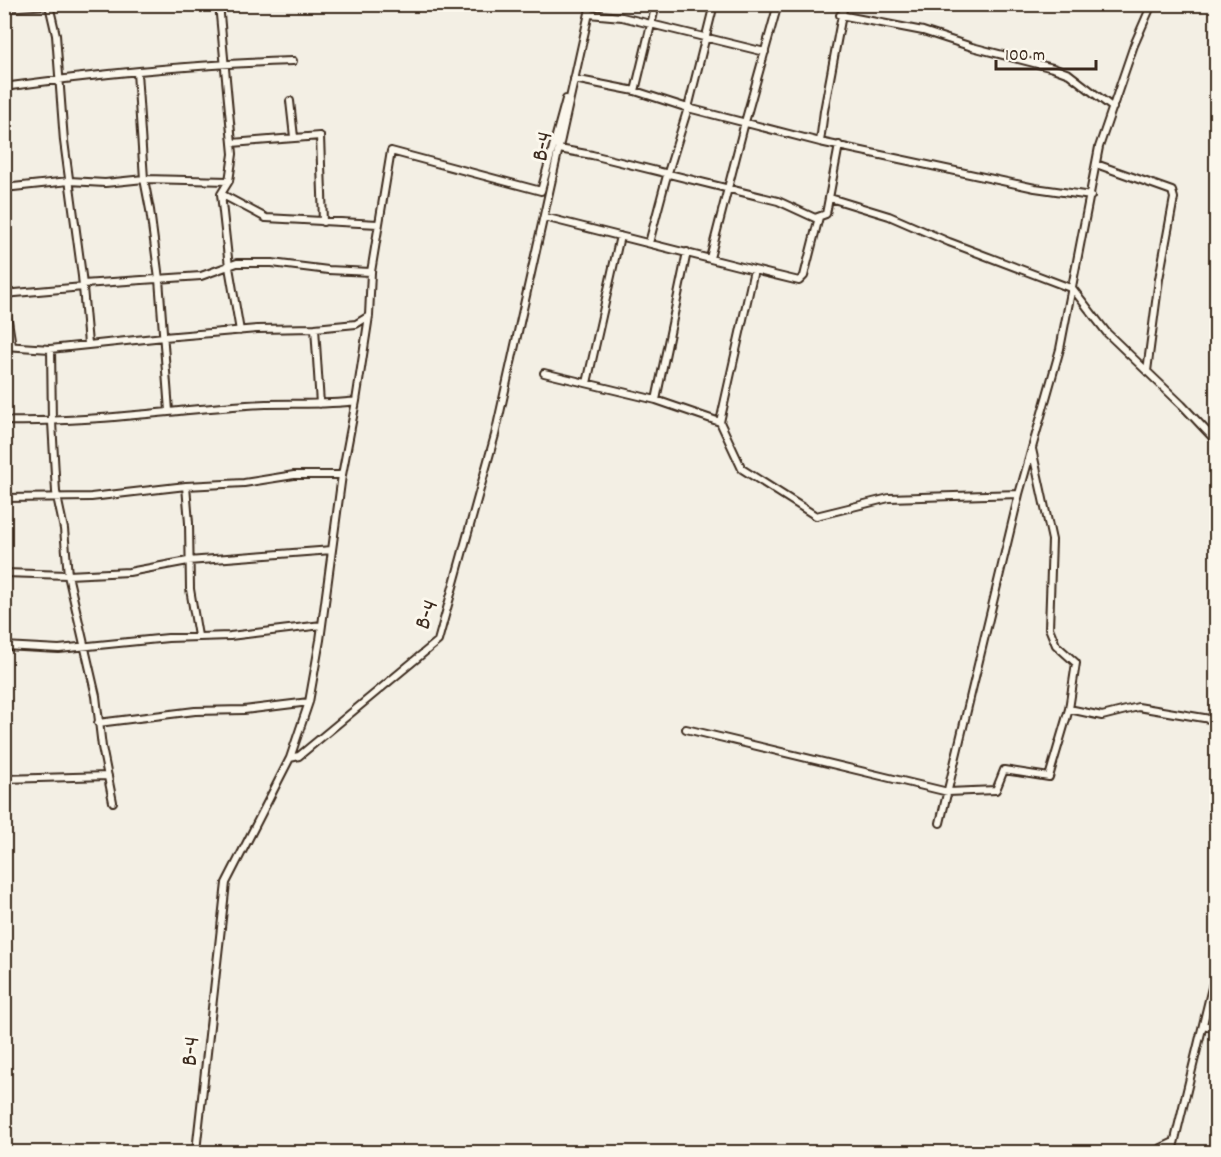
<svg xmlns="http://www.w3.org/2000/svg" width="1221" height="1157" viewBox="0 0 1221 1157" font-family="Dekko,sans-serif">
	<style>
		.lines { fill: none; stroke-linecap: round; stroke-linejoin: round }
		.minor-casing { stroke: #3b2a1e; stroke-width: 10 }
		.minor { stroke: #fbf7ec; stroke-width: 6 }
		.labels { text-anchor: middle; stroke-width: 6; stroke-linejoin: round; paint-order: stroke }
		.street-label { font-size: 24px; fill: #3b2a1e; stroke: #fbf7ec }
	</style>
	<rect width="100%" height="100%" fill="#f3efe4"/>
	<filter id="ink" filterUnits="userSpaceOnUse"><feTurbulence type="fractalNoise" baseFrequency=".0167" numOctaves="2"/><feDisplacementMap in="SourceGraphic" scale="12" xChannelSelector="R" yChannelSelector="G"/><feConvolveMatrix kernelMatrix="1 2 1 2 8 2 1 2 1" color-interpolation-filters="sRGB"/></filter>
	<g filter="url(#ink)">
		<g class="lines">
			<defs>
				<path id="minor" d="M219,4L233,154L229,181L221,194L229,267L240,331
					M4,8L49,5L56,35L64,141L82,276L88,344
					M589,14L622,17L765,52
					M840,15L923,31L972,47L1053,68L1069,74L1113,108
					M137,72L144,179L150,210L159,279L169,411
					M574,79L635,91L688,108L820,142L1035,188L1091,196
					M4,85L11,86C104,73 199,64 293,61
					M635,91L656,4
					M290,101L294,137
					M820,142L824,111L844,4
					M232,143L320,136L323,222
					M559,149L592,155L778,201L815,218L826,214L839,145
					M1096,164L1172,191L1174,198L1159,279L1147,371
					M4,188L69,181L105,183L144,179L229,181
					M221,194L266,218L378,224
					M830,198L889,216L949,242L1073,289L1107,333L1182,405L1216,441
					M544,217L754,270L720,422L742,469L816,516L889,498L1019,494
					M649,243L666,179L688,108L714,4
					M710,258L745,122L778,4
					M754,270L799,281L804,276L819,217
					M83,284L201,276L237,263H272L328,270L371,272
					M4,294L83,287
					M4,295L12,346
					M315,328L320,404
					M4,346L50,349L164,337L257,329L315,328L356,324L369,316
					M51,349L52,422L56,492L64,529L68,575L96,696L102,747L113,802
					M544,373L656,400L720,422
					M587,383L620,236
					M656,400L687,252
					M4,421C85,423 166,411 247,405C283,402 320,406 356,401
					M1032,449L1052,540L1049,628L1056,645L1076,663L1069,709L1102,716L1138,707L1216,720
					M186,486L189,523L190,589L198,636
					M4,498L91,497L186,486L244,483L294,475H342
					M4,573L68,575L129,572L188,561L332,550
					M4,646L59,649L168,638L230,636L322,625
					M98,723L195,711L244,710L309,702
					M686,729L948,792L996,790L1004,770L1049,777L1069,709
					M290,758L309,702L320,640L342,475L356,401L369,316L371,272L391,151L541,191L566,99
					M4,779L108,776
					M940,823L1019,494L1060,349L1099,147L1134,45L1152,4
					M1203,1025L1216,1028
					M210,1152L196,1151L226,883L290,758L299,756L438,641L495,435L591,4
					M1153,1152L1174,1142
					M1172,1152L1216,971"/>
			</defs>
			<use href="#minor" class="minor-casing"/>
			<use href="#minor" class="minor"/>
		</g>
	</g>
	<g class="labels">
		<g class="street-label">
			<text transform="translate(541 146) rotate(-78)" y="8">B-4</text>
			<text transform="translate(425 614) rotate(-70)" y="8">B-4</text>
			<text transform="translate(189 1051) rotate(-84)" y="8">B-4</text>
		</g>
	</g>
	<rect width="1221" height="1157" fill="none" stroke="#fbf7ec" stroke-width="24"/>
	<rect x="12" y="12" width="1197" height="1133" fill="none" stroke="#3b2a1e" stroke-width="2" filter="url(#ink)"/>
	<path d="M996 60v9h100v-9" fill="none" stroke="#3b2a1e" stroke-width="3"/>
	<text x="1005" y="60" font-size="18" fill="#3b2a1e" stroke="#fbf7ec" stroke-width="4.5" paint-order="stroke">100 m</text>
</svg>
